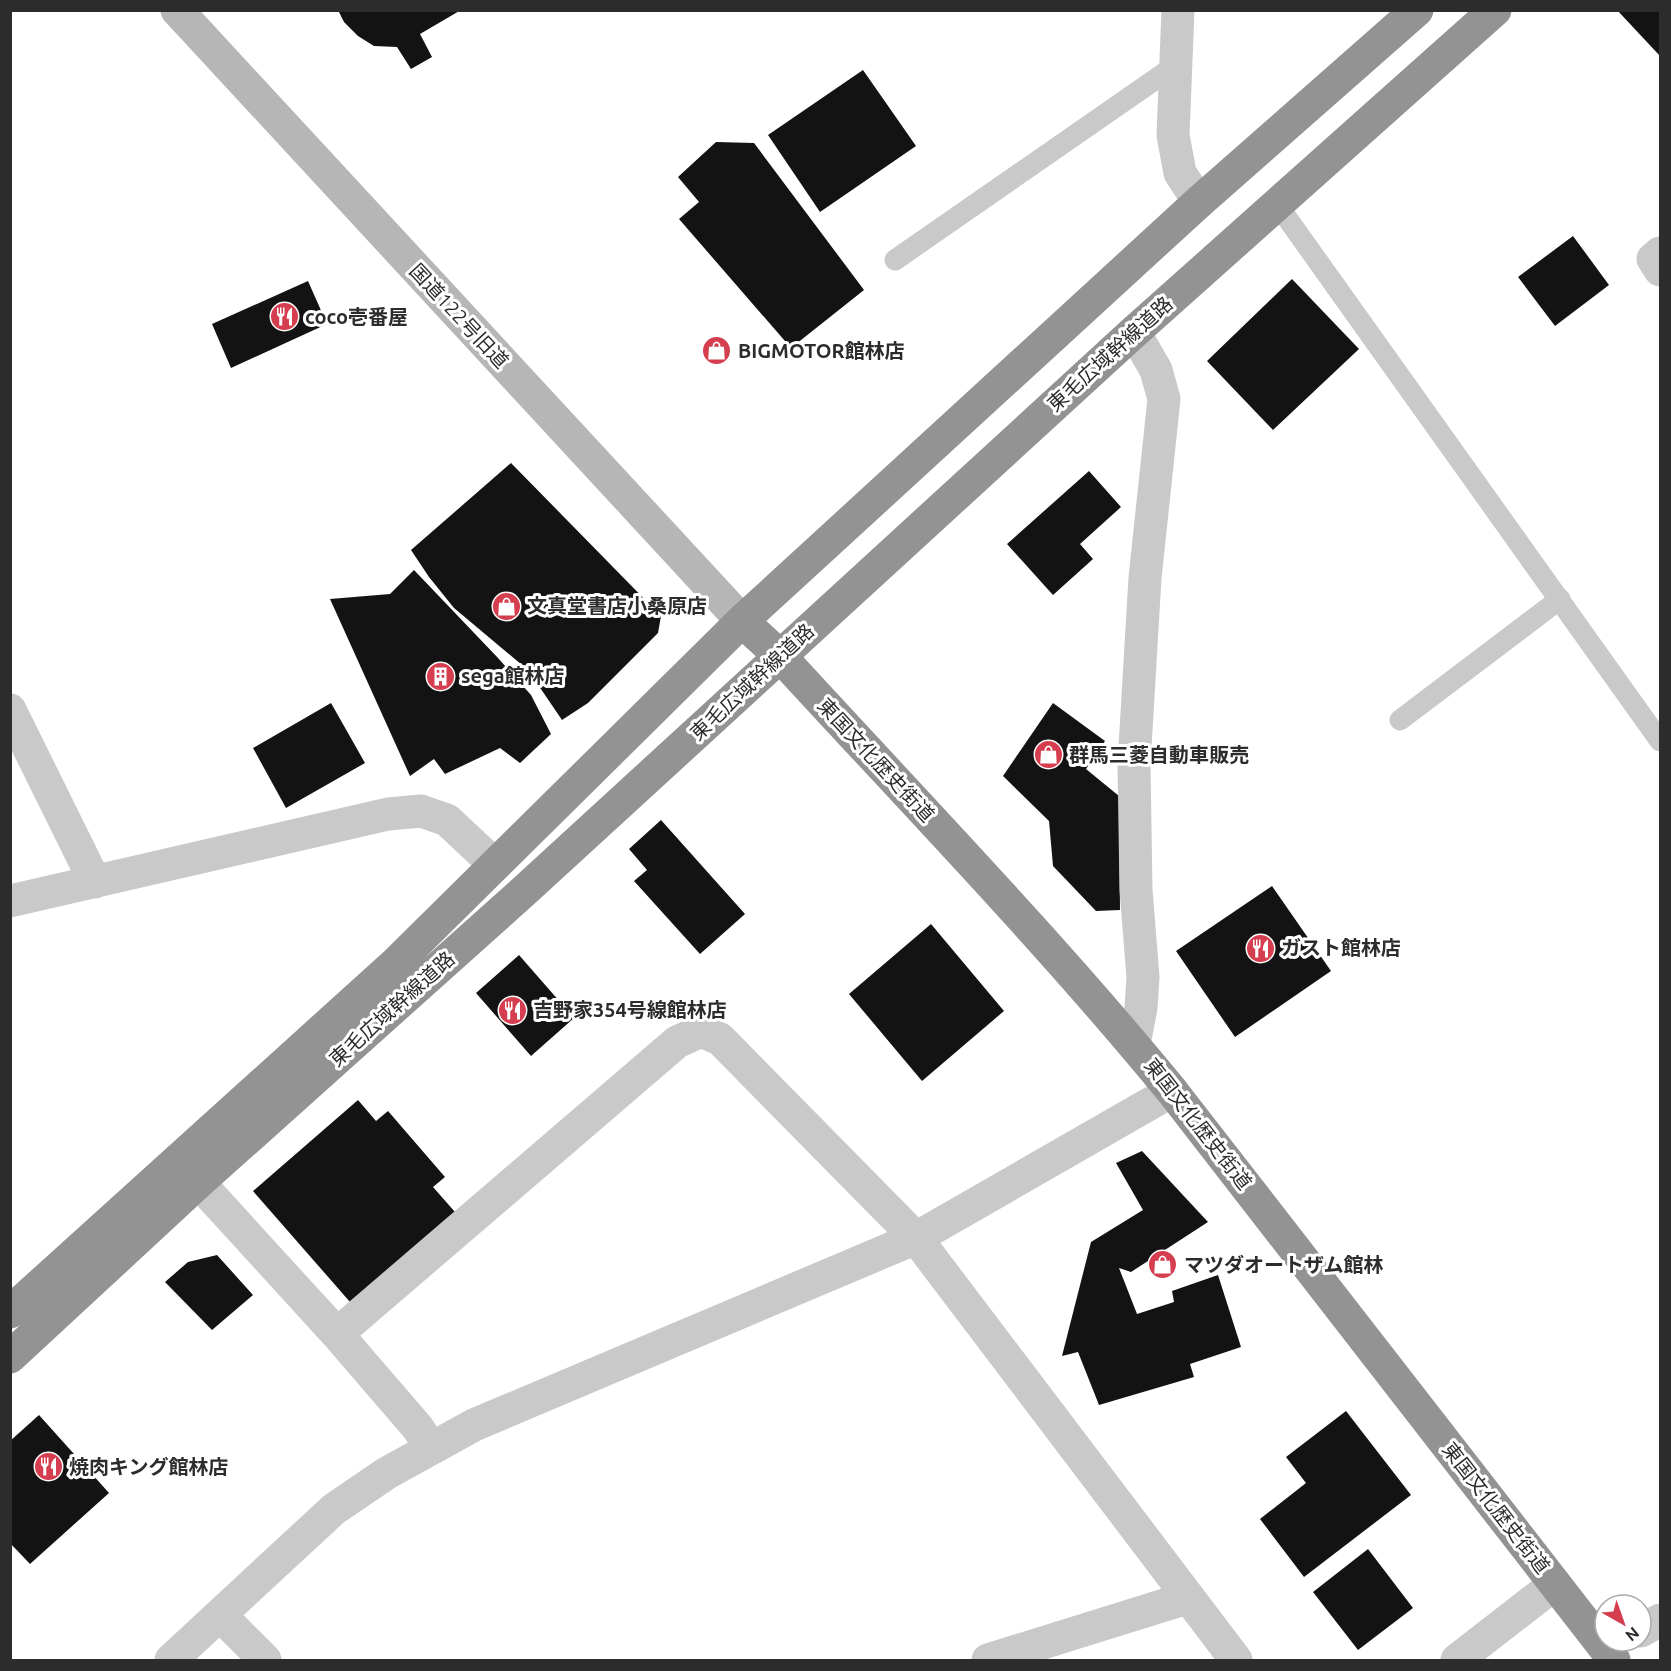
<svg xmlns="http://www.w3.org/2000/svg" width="1671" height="1671" viewBox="0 0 1671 1671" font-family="Ubuntu,'Noto Sans JP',sans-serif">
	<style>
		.building { fill: #131313 }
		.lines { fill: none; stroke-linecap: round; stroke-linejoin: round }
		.lane { stroke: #c9c9c9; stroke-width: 21 }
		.street { stroke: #c9c9c9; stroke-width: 33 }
		.secondary { stroke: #b6b6b6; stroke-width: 33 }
		.highway { stroke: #939393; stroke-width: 33 }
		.labels { text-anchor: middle; stroke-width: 6; stroke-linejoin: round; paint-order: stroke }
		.street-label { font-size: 20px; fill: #2c2c2c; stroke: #fff }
		.poi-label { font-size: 20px; font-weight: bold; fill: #2c2c2c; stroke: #fff; text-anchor: start }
	</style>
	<rect width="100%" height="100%" fill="#fff"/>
	<path class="building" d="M338,10H461L420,34L432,57L411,69L397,47L374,46L358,36L344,22Z
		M1617,10H1660V56Z
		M863,70L916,146L820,212L768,135Z
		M716,142L754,143L864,290L791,348L679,219L699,202L678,177Z
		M1573,236L1609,285L1555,326L1518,277Z
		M1292,279L1359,349L1273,430L1207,361Z
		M308,281L327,324L231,368L212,324Z
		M511,463L661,616L658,633L588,703L562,720L528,670L454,608L429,577L411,550Z
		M1089,471L1121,507L1080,544L1093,559L1053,595L1007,544Z
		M414,570L498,658L531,695L551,734L520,763L500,748L445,774L434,759L410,776L330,599L390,594Z
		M331,703L365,763L286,808L253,748Z
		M1053,703L1105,741L1086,769L1119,796L1120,910L1096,911L1053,866L1049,821L1003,776Z
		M661,820L745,914L700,954L634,881L647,870L629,849Z
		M1272,886L1331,971L1235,1037L1176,951Z
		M931,924L1004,1011L922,1081L849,994Z
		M519,955L574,1018L531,1056L476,993Z
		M358,1100L376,1121L388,1111L445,1177L433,1187L455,1212L350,1302L253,1191Z
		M1142,1151L1208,1222L1131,1272L1119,1268L1137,1314L1174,1302L1172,1291L1218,1275L1241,1347L1190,1364L1194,1377L1099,1405L1078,1352L1062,1356L1091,1242L1143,1210L1116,1163Z
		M217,1255L253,1295L212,1330L165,1282L188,1262Z
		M1346,1411L1411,1495L1304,1577L1260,1519L1306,1483L1286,1457Z
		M39,1415L109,1493L30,1564L10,1543V1441Z
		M1368,1549L1413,1608L1358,1650L1313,1592Z"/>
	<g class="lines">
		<path class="lane" d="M1277,204L1660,741
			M895,260L1176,65
			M1400,720L1560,599"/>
		<path class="street" d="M1178,10L1173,135L1180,173L1199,202
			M1660,253L1653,259L1660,270
			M10,710L95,882
			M10,901L388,814L421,811L447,820L494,864
			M1134,1044L1141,1008L1143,977L1136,890L1134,764L1145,578L1164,399L1156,370L1134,332
			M179,1161L337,1334L418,1428L430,1447
			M337,1334L677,1042L701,1031L720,1039L916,1238L1236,1660
			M221,1616L265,1660
			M1641,1631L1660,1620
			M171,1660L334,1509L387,1473L474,1425L916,1238L1172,1091
			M988,1660L1187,1598
			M1457,1660L1555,1584"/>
		<path class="secondary" d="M177,10L742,621"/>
		<path class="highway" d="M742,621L780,656C912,800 1048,940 1172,1091L1614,1660
			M10,1312L396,963L742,621L1199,202L1417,10
			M10,1357L199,1182L524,891L1134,332L1495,10"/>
	</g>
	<defs>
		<symbol id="restaurant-disc" viewBox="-11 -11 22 22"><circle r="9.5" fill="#d43e4f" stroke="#fff"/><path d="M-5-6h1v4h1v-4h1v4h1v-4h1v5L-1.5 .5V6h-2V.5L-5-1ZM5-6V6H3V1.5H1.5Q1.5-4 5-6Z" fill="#fff"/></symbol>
		<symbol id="shop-disc" viewBox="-11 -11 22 22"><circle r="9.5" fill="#d43e4f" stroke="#fff"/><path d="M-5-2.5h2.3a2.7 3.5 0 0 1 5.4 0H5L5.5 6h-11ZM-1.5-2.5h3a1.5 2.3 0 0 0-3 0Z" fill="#fff"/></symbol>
		<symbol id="building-disc" viewBox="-11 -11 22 22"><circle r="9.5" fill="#d43e4f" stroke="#fff"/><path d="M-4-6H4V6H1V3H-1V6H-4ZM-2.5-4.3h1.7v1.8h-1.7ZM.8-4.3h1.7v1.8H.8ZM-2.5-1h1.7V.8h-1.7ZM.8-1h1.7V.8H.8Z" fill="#fff"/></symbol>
	</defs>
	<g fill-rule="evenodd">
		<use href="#restaurant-disc" x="268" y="300" width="33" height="33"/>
		<use href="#shop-disc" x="700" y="334" width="33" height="33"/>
		<use href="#shop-disc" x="490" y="590" width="33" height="33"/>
		<use href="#building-disc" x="424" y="660" width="33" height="33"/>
		<use href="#shop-disc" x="1032" y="738" width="33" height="33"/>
		<use href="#restaurant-disc" x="1244" y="932" width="33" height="33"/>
		<use href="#restaurant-disc" x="496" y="994" width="33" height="33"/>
		<use href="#shop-disc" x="1146" y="1248" width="33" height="33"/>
		<use href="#restaurant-disc" x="32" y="1450" width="33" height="33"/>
	</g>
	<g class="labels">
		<g class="street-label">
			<text transform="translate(459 316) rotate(47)" y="7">国道122号旧道</text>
			<text transform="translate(1110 354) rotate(-42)" y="7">東毛広域幹線道路</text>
			<text transform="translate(752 682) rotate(-43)" y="7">東毛広域幹線道路</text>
			<text transform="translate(876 760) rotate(47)" y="7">東国文化歴史街道</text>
			<text transform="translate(392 1009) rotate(-42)" y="7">東毛広域幹線道路</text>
			<text transform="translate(1198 1124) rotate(52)" y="7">東国文化歴史街道</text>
			<text transform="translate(1496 1508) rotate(52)" y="7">東国文化歴史街道</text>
		</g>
		<g class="poi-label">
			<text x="305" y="324">coco壱番屋</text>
			<text x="738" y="358">BIGMOTOR館林店</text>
			<text x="527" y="613">文真堂書店小桑原店</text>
			<text x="461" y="683">sega館林店</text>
			<text x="1069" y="762">群馬三菱自動車販売</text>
			<text x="1281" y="955">ガスト館林店</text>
			<text x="533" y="1017">吉野家354号線館林店</text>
			<text x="1184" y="1272">マツダオートザム館林</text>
			<text x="69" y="1474">焼肉キング館林店</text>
		</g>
	</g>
	<rect width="1671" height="1671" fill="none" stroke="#2c2c2c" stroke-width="24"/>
	<g transform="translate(1623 1623) rotate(140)"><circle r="28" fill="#ffffff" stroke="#ababab" stroke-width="1.5"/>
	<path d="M0-4.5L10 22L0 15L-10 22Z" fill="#d43e4f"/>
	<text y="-9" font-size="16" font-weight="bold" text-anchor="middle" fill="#2c2c2c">N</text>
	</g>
</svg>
